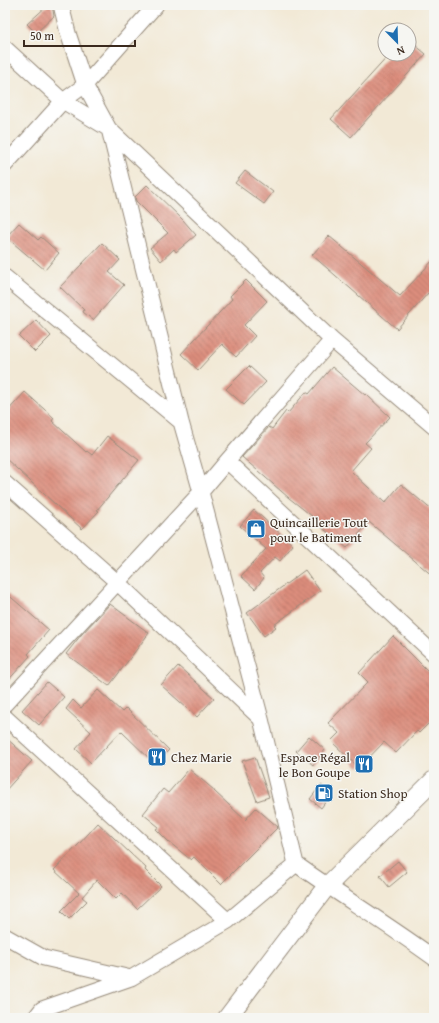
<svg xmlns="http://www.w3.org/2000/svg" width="439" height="1023" viewBox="0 0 439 1023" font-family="'Gentium Book Plus',serif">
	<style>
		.building { fill: url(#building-back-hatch) }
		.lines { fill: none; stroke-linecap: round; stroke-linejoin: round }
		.minor-casing { stroke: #968a7a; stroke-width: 17 }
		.tertiary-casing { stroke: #968a7a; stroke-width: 20 }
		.minor { stroke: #fff; stroke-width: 15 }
		.tertiary { stroke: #fff; stroke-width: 18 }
		.labels { text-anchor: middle; stroke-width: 3; stroke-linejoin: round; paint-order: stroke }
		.poi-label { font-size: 13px; fill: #3b2a1e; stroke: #f6f6f2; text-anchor: start }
	</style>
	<defs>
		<pattern id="building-back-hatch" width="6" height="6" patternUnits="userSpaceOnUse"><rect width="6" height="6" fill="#dc8d7d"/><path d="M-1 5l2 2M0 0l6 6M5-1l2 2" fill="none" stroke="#b47366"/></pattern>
	</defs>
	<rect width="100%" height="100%" fill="#f6f6f2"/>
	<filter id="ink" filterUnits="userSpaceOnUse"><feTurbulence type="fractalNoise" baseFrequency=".025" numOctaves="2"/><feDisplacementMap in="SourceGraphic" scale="8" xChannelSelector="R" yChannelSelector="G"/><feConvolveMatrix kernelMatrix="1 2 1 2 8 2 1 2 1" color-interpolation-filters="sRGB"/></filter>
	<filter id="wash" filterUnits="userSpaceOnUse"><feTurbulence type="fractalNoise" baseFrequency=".012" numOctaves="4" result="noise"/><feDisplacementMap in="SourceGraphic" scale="16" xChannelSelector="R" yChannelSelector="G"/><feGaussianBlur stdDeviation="0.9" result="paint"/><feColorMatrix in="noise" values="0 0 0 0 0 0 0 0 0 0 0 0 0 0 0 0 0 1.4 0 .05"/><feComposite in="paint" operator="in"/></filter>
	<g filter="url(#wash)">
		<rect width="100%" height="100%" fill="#f2e9d6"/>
		<g id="blocks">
			<path class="building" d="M48,5H52L54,16L36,33L27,24Z
				M409,40L426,54L351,137L331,119L390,54H409Z
				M245,171L273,192L264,204L235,183Z
				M147,185L183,220L196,235L176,252L174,249L161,261L150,248L168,233L136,201L135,197Z
				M19,223L38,240L41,237L59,253L45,270L6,237Z
				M329,236L400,296L434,259V299L428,293L397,329L312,255Z
				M102,243L120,260L109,272L124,285L93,320L83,312L84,310L60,287Z
				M246,280L267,301L244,325L255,336L236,357L222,344L198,370L181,354L232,299L230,296Z
				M36,320L51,336L35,352L19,336Z
				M249,366L266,382L244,405L226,389Z
				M332,367L365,395L366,394L390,417L365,443L371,448L351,471L385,503L401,484L434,512V577L369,522L347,548L320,526L322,524L289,498L242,457L269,427L272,429L286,411L288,413L306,392L309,394Z
				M25,392L54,418L52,421L86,452L87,451L92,455L107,436L139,460L97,510L99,511L82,529L5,458V414Z
				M254,510L293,545L280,561L275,557L260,573L264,578L255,589L241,576L266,549L240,526Z
				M305,570L320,591L274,625L276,627L264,636L247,613Z
				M5,592L49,630L28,654L30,656L5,684Z
				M110,604L149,633L109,686L66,654L81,635Z
				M393,636L434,677V718L419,733L417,731L396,753L384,742L359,768L331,741L339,733L328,723L368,682L359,673Z
				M178,666L214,698L197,717L161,685Z
				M47,682L64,697L39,725L22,710Z
				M98,690L122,712L126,708L169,750L155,764L122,732L121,733L120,732L91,763L76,749L91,732L66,709L73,700L81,708Z
				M309,736L325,750L313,765L296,751Z
				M5,737L32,761L5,791Z
				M255,757L269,797L257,801L242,761Z
				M189,769L214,790V791L245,820L256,808L278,827L221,884L194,857L191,860L169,842L156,829L159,827L143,814L163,789L168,793Z
				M321,785L332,793L321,808L310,799Z
				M98,823L146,868L145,870L161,886L137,909L122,893L116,899L97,880L82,897L87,901L69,919L61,911L79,893L54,870L79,844Z
				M398,861L407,872L389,887L380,876Z"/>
		</g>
	</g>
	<g filter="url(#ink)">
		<use href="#blocks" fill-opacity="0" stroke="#968a7a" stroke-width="1"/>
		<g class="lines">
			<defs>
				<path id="minor" d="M61,5L68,33L85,85L109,129L181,422L201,492L261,719L296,864C341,896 389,925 434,958
					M5,48L63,101L109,129L332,340L434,427
					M5,165L63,101L85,85L156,5
					M5,277L181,422
					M227,461L434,654
					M5,483L117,582L260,718
					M5,704L201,492L227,461L332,340
					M5,717L228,921
					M5,936L44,958L131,978
					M35,1018L42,1009L131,978L228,921L296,864"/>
				<path id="tertiary" d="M227,1018L327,886L434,780"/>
			</defs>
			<use href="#minor" class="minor-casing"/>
			<use href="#tertiary" class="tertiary-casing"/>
			<use href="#minor" class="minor"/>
			<use href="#tertiary" class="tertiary"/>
		</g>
	</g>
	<defs>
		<symbol id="shop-square" viewBox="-11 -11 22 22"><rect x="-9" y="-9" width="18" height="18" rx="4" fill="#1f6fb2" stroke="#f6f6f2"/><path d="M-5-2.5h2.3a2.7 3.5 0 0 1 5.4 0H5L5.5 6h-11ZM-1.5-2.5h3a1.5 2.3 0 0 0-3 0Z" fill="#fff"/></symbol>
		<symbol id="restaurant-square" viewBox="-11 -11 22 22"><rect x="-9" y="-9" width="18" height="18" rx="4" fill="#1f6fb2" stroke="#f6f6f2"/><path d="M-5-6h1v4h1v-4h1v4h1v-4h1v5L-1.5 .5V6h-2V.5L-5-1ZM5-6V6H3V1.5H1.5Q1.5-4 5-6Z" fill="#fff"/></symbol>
		<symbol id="fuel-square" viewBox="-11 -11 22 22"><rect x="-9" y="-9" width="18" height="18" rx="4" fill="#1f6fb2" stroke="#f6f6f2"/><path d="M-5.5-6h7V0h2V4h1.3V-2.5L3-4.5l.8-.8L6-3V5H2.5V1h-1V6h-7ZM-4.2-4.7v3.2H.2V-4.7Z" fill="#fff"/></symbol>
	</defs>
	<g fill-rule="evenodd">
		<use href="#shop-square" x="245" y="518" width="22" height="22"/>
		<use href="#restaurant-square" x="146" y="746" width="22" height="22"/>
		<use href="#restaurant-square" x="353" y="753" width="22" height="22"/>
		<use href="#fuel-square" x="313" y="782" width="22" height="22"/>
	</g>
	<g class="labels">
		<g class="poi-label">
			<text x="270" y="527">Quincaillerie Tout<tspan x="270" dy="15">pour le Batiment</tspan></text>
			<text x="171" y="762">Chez Marie</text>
			<text x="350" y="762" text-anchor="end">Espace Régal<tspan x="350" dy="15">le Bon Goupe</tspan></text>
			<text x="338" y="798">Station Shop</text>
		</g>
	</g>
	<rect width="439" height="1023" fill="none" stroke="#f6f6f2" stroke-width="20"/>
	<g transform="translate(397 42) rotate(157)"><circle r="19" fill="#f6f6f2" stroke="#aba49d"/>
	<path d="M0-3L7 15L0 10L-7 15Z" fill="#1f6fb2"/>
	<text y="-6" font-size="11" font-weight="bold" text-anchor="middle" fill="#3b2a1e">N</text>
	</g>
	<path d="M24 40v6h111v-6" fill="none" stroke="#3b2a1e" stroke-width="2"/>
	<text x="30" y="40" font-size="12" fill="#3b2a1e" stroke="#f6f6f2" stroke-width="3" paint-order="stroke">50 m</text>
</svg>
